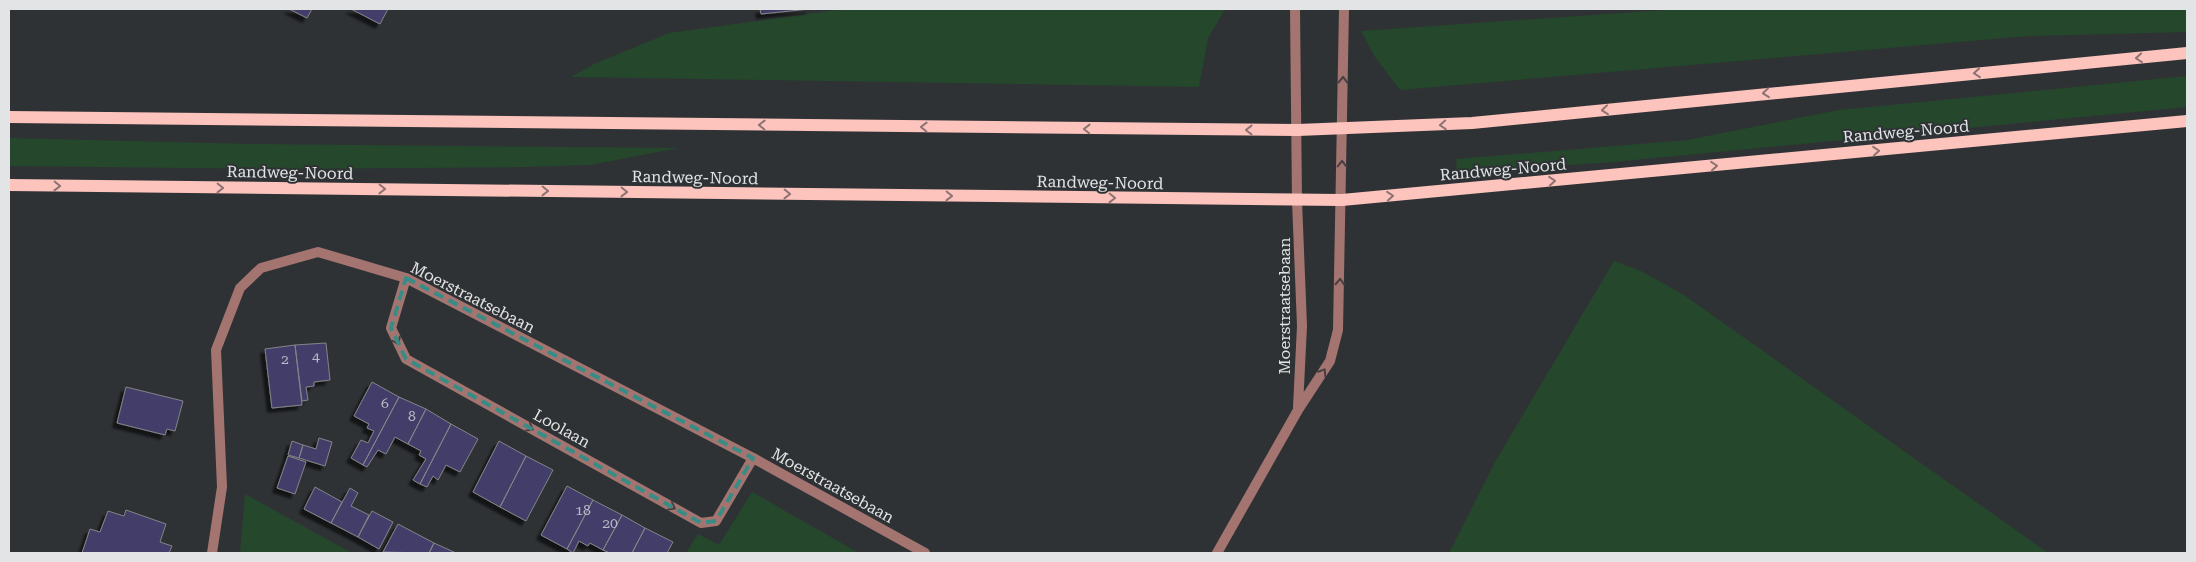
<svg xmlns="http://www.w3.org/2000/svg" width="2196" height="562" viewBox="0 0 2196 562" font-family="'Roboto Serif',serif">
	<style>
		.green { fill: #25472b }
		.building { fill: #433d69; stroke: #848488; filter: url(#shadow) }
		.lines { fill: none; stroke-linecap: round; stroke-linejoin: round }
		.minor { stroke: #a47570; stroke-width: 10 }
		.tertiary { stroke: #a47570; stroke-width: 10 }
		.primary { stroke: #fdc3bd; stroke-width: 12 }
		.oneway { stroke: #8c7372 }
		.oneway2 { stroke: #463f41 }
		.marked { fill: none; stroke: #398c86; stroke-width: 4; stroke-dasharray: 10 6; stroke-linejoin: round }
		.labels { text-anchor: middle; stroke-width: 4; stroke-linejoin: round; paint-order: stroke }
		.number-label { font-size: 14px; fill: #babac6 }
		.street-label { font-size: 16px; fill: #e2e4e5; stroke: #2f3235 }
	</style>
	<defs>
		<filter id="shadow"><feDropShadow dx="-4.5" dy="4.5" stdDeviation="1" flood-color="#0009"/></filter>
	</defs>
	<rect width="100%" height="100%" fill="#2f3235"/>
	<path class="green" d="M844,9H1225L1208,38L1199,87L571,77L594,64L669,33Z
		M1679,9H2187V32L2029,36L1400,90L1375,57L1361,31Z
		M2187,76V107L1613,162L1457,173L1456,159L1687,140L1839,110Z
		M9,138L252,144L679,148L590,165L527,167L276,169L9,166Z
		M1614,261L1641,271L1684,295L2048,553H1449L1495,462Z
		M752,492L859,553H686L698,534L719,545Z
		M245,494L352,553H240Z"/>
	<path class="building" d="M289,9H312L307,18Z
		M351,9H388L380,24Z
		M760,9H810L761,14Z
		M326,343L330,380L314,382V386L306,387L308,400L302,401L295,345Z
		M295,345L302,405L272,408L265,349Z
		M372,382L399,397L363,465L351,458L361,440L368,443L374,431L367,428L369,424L354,416Z
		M126,387L183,401L175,431L167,429L165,435L117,423Z
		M399,397L426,409L408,444L395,437L386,454L378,450L367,467L363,465Z
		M426,409L451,424L420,484L413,480L426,459L419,455L421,451L408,444Z
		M451,424L478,439L460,472L446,465L438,480L433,476L427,487L420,484Z
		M319,438L332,442L325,466L299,458L303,445L316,449Z
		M292,441L303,445L299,458L288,455Z
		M499,441L526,456L500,507L473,492Z
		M288,456L306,462L295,494L277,488Z
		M526,456L553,470L526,521L500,507Z
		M567,486L593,500L567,549L541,535Z
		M315,487L342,502L331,523L304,509Z
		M350,488L358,493L351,506L369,515L358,537L331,523Z
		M593,500L622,515L603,550L590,543L588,546L579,541L573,553L567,549Z
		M126,510L166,524L160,542L172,546L169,553H82L90,529L100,532L108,511L124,516Z
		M372,511L393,522L379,549L358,537Z
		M622,515L645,528L632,553H610L603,550Z
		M398,524L434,543L429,553L383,552Z
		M645,528L673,542L667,553H632Z
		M434,543L456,553H429Z"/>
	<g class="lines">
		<path class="minor" d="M406,278L391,328L406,359L701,523L716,521L753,458"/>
		<path class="tertiary" d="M1295,9L1297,201L1302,326L1298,407
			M212,553L222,487L216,350L240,288L261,268L318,252L406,278L753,458L925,553
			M1217,553L1298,410L1330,361L1338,330L1344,9"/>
		<path class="primary" d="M9,117L1298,130L1472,123L2187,53
			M9,185L1342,200L2187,121"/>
	</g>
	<defs><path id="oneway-chevron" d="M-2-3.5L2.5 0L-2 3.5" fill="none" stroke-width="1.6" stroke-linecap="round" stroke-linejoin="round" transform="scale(1.25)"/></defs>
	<g class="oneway">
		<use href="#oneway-chevron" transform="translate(2139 58) rotate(175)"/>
		<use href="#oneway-chevron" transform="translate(1977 73) rotate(175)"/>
		<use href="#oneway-chevron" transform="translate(1766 93) rotate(174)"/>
		<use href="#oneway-chevron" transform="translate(1605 110) rotate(174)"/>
		<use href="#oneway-chevron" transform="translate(762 125) rotate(-179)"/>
		<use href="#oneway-chevron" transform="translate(1443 125) rotate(176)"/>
		<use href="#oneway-chevron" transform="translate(924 127) rotate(-179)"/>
		<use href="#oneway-chevron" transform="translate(1087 129) rotate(-179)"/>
		<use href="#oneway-chevron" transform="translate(1249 130) rotate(180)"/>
		<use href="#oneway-chevron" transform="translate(1876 151) rotate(-5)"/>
		<use href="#oneway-chevron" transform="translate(1714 166) rotate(-5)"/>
		<use href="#oneway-chevron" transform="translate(1552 181) rotate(-5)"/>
		<use href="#oneway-chevron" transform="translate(57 186) rotate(1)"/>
		<use href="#oneway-chevron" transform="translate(220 188) rotate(1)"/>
		<use href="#oneway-chevron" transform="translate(382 189) rotate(1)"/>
		<use href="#oneway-chevron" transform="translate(545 191) rotate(1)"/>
		<use href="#oneway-chevron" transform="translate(624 192) rotate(1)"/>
		<use href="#oneway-chevron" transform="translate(787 194) rotate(1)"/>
		<use href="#oneway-chevron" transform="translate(949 196) rotate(1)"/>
		<use href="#oneway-chevron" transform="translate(1390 196) rotate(-5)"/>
		<use href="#oneway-chevron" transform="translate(1112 198) rotate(1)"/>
	</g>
	<g class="oneway2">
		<use href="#oneway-chevron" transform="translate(1343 80) rotate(-89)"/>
		<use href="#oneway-chevron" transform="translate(1342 164) rotate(-90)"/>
		<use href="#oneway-chevron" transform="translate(1340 282) rotate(-87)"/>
		<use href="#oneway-chevron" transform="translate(397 341) rotate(64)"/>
		<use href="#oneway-chevron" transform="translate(1323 372) rotate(-57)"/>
		<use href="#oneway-chevron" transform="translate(530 428) rotate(29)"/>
		<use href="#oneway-chevron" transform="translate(672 507) rotate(29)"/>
	</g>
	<path class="marked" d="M406,278L753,458L716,521L701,523L406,359L391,328Z"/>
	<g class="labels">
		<g class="number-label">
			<text x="316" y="361">4</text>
			<text x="285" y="364">2</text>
			<text x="385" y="408">6</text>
			<text x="412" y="421">8</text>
			<text x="583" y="515">18</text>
			<text x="610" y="528">20</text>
		</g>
		<g class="street-label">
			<text transform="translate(1906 131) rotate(-5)" y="6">Randweg-Noord</text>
			<text transform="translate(1503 169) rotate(-5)" y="6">Randweg-Noord</text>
			<text transform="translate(290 172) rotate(1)" y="6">Randweg-Noord</text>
			<text transform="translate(695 177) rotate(1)" y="6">Randweg-Noord</text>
			<text transform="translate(1100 182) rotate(1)" y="6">Randweg-Noord</text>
			<text transform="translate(473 297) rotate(27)" y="6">Moerstraatsebaan</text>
			<text transform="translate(1284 306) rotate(-90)" y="6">Moerstraatsebaan</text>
			<text transform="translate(562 428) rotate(29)" y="6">Loolaan</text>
			<text transform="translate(833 485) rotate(29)" y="6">Moerstraatsebaan</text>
		</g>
	</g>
	<rect width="2196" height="562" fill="none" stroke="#e2e4e5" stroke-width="20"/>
</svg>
